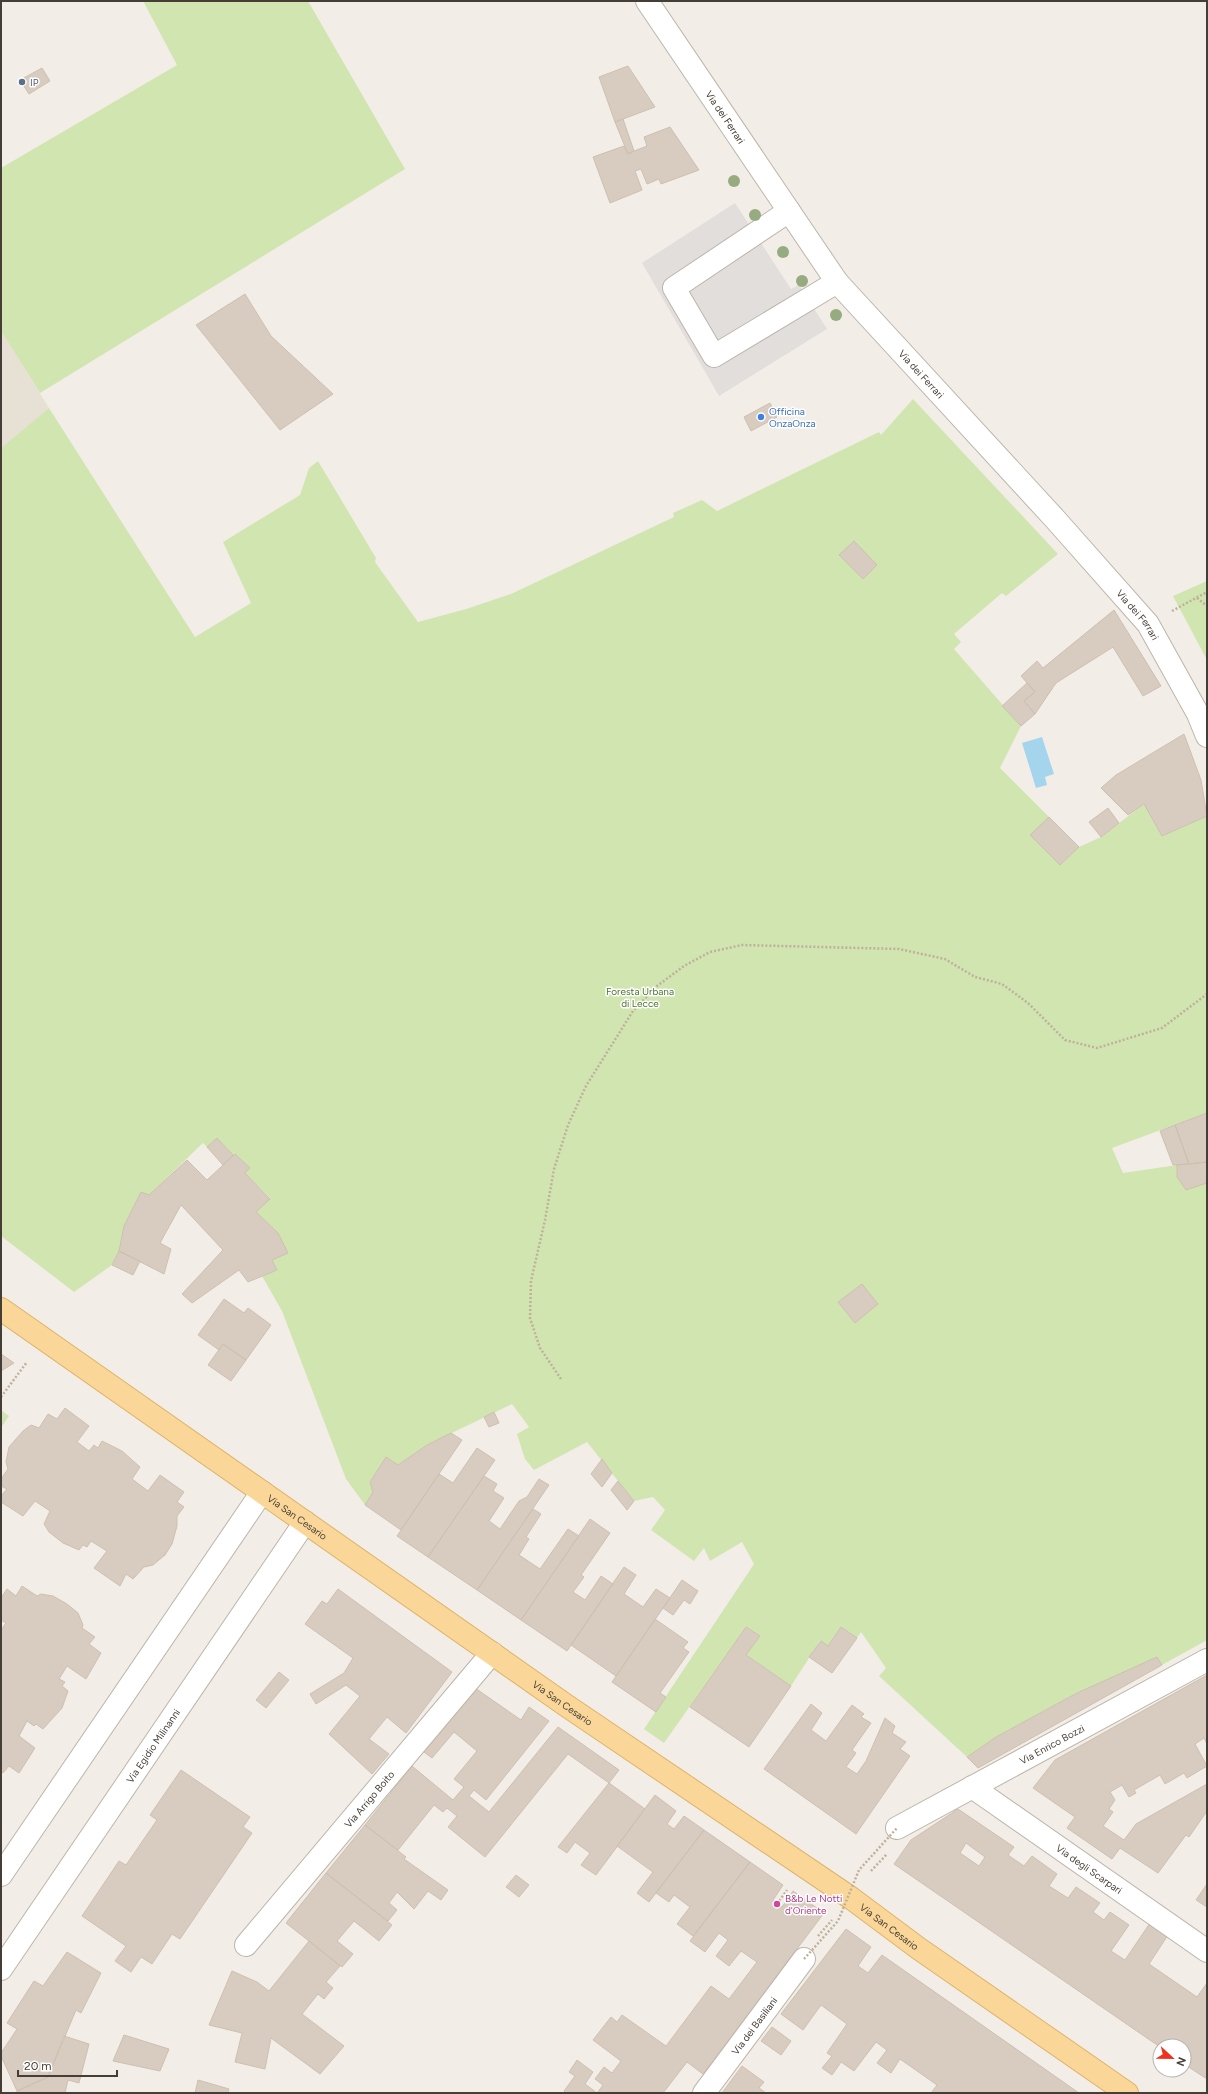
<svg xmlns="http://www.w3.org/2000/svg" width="1208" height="2094" viewBox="0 0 1208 2094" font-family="Figtree,sans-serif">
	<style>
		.residential { fill: #e6e0d5 }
		.green { fill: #d1e5b1 }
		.parking { fill: #e1dedb }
		.water { fill: #a5d4ed }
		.building { fill: #d7ccbf; stroke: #cec0b0; fill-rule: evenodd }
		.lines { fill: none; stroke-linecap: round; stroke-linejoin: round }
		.minor-casing { stroke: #bdb5aa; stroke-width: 24 }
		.major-casing { stroke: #deb369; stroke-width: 24 }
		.path { stroke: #bfb09b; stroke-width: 2.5; stroke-dasharray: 2 2; stroke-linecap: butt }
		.minor { stroke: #fff; stroke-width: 22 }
		.major { stroke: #fad798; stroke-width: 22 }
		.path-bridge { stroke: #bfb09b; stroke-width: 2.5; stroke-dasharray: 2 2; stroke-linecap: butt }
		.tree { fill: #97ab80 }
		.service-dot { fill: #5c6f8a; stroke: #fff; stroke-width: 1.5 }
		.shop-dot { fill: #3f7fe0; stroke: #fff; stroke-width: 1.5 }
		.hotel-dot { fill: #d1479c; stroke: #fff; stroke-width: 1.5 }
		.labels { text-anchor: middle; stroke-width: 3; stroke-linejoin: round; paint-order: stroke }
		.service-label { font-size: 10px; fill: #4e5e75; stroke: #fff; text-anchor: start }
		.street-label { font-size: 10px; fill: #453e36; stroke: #fff }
		.shop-label { font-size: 10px; fill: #366cbe; stroke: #fff; text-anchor: start }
		.park-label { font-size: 10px; fill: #4c742c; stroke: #fff }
		.hotel-label { font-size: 10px; fill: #b23c85; stroke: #fff; text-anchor: start }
	</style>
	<rect width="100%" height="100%" fill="#f2eee7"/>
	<path class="residential" d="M1,331L49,408L1,448Z"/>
	<path class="green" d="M143,1H308L405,169L40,393L1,331V168L177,65Z
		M913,399L1058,554L1006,596L1002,593L954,634L961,642L954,649L1021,726L1000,768L1049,817L1031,836L1060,865L1079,847L1101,837L1144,804L1162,836L1207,816V1113L1112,1148L1123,1173L1177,1165V1177L1186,1190L1207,1183V1640L1162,1665L1157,1657L1077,1693L996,1737L967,1757L879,1676L886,1668L861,1632L857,1638L841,1627L828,1646L820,1641L791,1686L746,1655L760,1636L746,1627L664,1743L644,1729L754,1564L742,1542L710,1561L704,1548L694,1561L651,1530L665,1510L653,1497L634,1501L587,1442L534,1470L525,1459L517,1434L529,1427L512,1404L427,1445L398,1465L386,1457L370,1482L373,1492L365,1505L346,1479L282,1311L262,1276L277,1270L272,1260L278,1233L256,1212L270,1198L245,1173L250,1168L235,1154L233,1155L217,1138L207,1147L203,1143L149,1195L141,1192L124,1226L119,1251L112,1265L74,1292L1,1236V448L49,408L195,637L251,603L223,542L300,495L309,468L318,461L376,558L375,562L418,622L466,609L511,594L674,517L673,513L702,500L717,511L879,432L881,435Z
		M1207,581V660L1173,596Z
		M1,1410L9,1416L1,1428Z"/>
	<path class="parking" d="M735,203L791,289L799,285L827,329L719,396L642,263Z"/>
	<path class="water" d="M1042,737L1054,774L1045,777L1047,785L1036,788L1022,743Z"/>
	<path class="building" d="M628,66L655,107L615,122L599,77Z
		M42,68L50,81L29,94L20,80Z
		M623,119L634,151L628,154L615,122Z
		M670,127L699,170L661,184L659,179L647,184L641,169L635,171L642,190L610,203L593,157L624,146L628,154L634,151L647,146L644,137Z
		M245,294L271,336L333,394L280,430L196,325Z
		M770,403L777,417L751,431L744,417Z
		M854,541L877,565L863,579L839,555Z
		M1114,610L1161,686L1143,696L1113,647L1056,683L1035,714L1024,701L1035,692L1021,676L1037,661L1043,668Z
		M1027,683L1035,692L1024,701L1035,714L1021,726L1002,706Z
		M1184,734L1201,780L1207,816L1162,836L1144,804L1128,815L1101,788L1116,775Z
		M1108,808L1119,823L1101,837L1089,822Z
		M1049,817L1079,847L1060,865L1030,835Z
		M1207,1113V1162L1189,1164L1175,1125Z
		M1175,1125L1189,1164L1173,1165L1160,1131Z
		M217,1138L233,1155L223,1165L207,1147Z
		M235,1154L250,1168L245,1173L270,1199L256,1212L278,1233L288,1253L272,1260L277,1270L248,1282L239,1270L192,1303L182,1294L223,1250L181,1205L160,1243L171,1249L164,1274L119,1251L124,1226L141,1192L149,1195L187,1160L207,1180Z
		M1207,1162V1183L1186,1190L1177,1177V1165Z
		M119,1251L140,1261L133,1275L112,1265Z
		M862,1284L878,1304L855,1323L838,1302Z
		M224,1299L244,1313L248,1308L271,1325L246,1360L223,1344L219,1350L198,1335Z
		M223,1344L246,1360L231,1381L208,1365Z
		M1,1354L14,1363L1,1371Z
		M65,1408L89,1426L77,1442L89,1451L94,1445L98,1448L102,1441L122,1451L140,1467L132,1479L148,1491L160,1475L184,1492L177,1502L184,1507L177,1516V1526L172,1544L165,1555L153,1565L144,1567L133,1579L126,1574L120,1586L94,1568L107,1551L91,1541L87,1547L83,1545L79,1550L63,1543L49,1532L44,1524L50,1511L35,1501L23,1516L1,1502V1496L7,1489L1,1486V1479L8,1469L6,1462L9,1447L23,1431L31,1425L39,1428L48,1414L57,1419Z
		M494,1412L499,1423L489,1427L484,1417Z
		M451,1433L462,1440L401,1530L365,1505L373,1492L370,1482L386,1457L398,1465L427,1445Z
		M477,1448L495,1460L428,1557L397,1536L439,1474L453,1483Z
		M602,1459L612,1473L602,1487L591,1474Z
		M484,1476L497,1484L493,1491L504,1498L489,1521L500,1529L519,1501L527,1497L539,1479L549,1485L477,1590L428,1557Z
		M618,1481L634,1501L627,1510L611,1490Z
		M533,1509L541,1514L526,1537L529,1539L519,1555L540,1569L568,1529L579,1536L521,1620L477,1590Z
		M590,1519L610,1533L581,1575L584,1577L573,1592L585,1600L601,1576L613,1584L567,1651L521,1620Z
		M624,1567L636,1575L624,1594L643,1607L656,1589L670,1598L616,1676L571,1645Z
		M682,1580L698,1591L690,1604L684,1600L673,1615L663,1608Z
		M22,1586L37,1596L41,1594L53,1596L67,1604L78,1613L83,1625L82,1628L95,1637L89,1644L101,1653L86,1679L67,1666L59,1679L65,1682L62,1686L68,1691L62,1708L43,1729L36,1724L34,1726L27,1721L19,1736L35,1748L19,1773L9,1766L3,1773L1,1771V1630L6,1623L1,1620V1598L7,1589L16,1596Z
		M338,1589L452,1672L406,1733L387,1717L369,1739L389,1754L372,1774L329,1734L360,1696L346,1685L316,1704L310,1694L344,1673L353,1658L305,1624L322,1601L327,1604Z
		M655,1619L688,1642L683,1648L689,1652L660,1693L666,1697L656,1712L612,1682Z
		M746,1627L760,1636L746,1655L791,1686L749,1747L690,1707Z
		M841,1627L857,1638L832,1673L809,1657L821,1641L828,1646Z
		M1157,1657L1162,1665L978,1768L967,1757L996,1737L1077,1693Z
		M279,1672L289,1680L266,1708L256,1700Z
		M1207,1675V1744L1204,1738L1195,1744L1207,1766L1187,1778L1184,1773L1165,1784L1160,1775L1134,1790L1136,1793L1129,1797L1122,1785L1110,1792L1115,1800L1109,1809L1113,1812L1103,1826L1124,1840L1136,1824L1207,1784V1811L1189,1837L1186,1835L1158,1873L1120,1848L1112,1859L1067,1828L1075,1817L1033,1788L1055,1760Z
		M475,1688L521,1720L529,1707L549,1721L486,1800L474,1790L469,1796L489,1812L558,1727L619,1770L609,1783L568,1754L485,1857L448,1827L457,1816L447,1808L443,1812L434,1805L398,1850L365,1825L412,1766L453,1800L464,1787L454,1779L477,1751L454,1732L432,1758L424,1752Z
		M811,1704L822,1713L811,1730L826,1741L852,1705L864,1714L861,1717L871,1723L852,1750L856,1753L846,1767L857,1774L866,1761L885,1718L895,1726L892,1733L906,1742L900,1749L910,1756L856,1834L764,1769Z
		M181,1770L250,1817L243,1827L252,1833L180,1939L172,1934L152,1964L141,1957L131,1972L115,1961L126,1946L82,1916L119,1861L126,1865L157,1820L150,1815Z
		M609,1783L645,1809L596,1875L581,1865L590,1853L575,1842L567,1853L558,1847Z
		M655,1795L676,1811L667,1824L674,1829L684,1816L704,1830L649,1902L637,1893L653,1872L617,1846Z
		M958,1809L1014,1847L1008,1855L1024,1866L1032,1856L1057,1874L1049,1886L1068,1898L1076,1887L1100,1903L1093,1912L1104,1920L1110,1912L1129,1925L1111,1951L1125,1960L1150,1923L1168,1935L1149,1964L1197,1997L1207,1983V2079L1184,2064V2046L1160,2047L894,1864L911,1840ZM966,1843L985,1857L979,1866L960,1853Z
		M365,1825L406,1857L404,1859L448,1890L441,1900L428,1891L414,1909L397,1892L389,1903L397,1910L388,1921L326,1873Z
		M704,1830L750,1862L693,1936L677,1924L690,1907L674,1895L669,1902L656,1893Z
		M750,1862L783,1885L773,1900L782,1907L793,1891L824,1913L703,2074L687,2062L663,2093H566L564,2091L575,2076L569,2072L577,2060L593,2072L585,2084L597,2093L603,2085L595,2079L604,2067L612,2073L621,2061L593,2040L611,2017L617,2022L622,2015L666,2046L711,1986L729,1999L757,1962L741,1951L729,1966L716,1956L728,1940L719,1933L705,1952L690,1941Z
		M326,1873L392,1925L379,1941L354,1921L337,1941L353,1954L342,1967L286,1923Z
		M516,1875L529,1885L519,1897L506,1887Z
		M1207,1884V1907L1196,1900Z
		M846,1929L871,1947L858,1966L868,1973L882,1955L1079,2093H931L937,2085L900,2059L891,2073L877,2063L887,2050L876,2042L854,2071L841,2062L832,2075L822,2068L832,2056L827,2053L847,2024L821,2005L803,2030L781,2014Z
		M309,1941L340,1966L326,1982L333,1988L324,1999L318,1994L302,2014L344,2046L320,2074L271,2038L265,2069L235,2062L242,2033L209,2025L232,1971L257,1982L269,1991Z
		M67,1952L101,1973L81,2013L76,2010L48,2077L17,2091L1,2056V2053L17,2029L7,2023L34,1981L43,1986Z
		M772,2027L791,2041L781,2055L761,2041Z
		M124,2035L169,2049L160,2071L113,2061Z
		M64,2036L89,2044L79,2083L68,2080L65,2093H17V2091L48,2077Z
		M742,2066L764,2082L759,2088L766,2093H722Z
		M198,2080L229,2089L228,2093H195Z"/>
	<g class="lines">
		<defs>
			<g id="minor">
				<path id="s1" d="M647,1L837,282L1055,519L1148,624L1198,714L1207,736"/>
				<path d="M789,211L674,288L714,356L837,282"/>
				<path id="s2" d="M972,1787L1207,1951"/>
				<path id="s3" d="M897,1828L1207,1660"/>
				<path d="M1,1875L262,1492"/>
				<path id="s4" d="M246,1945L492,1653"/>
				<path id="s5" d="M1,1969L305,1522"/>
				<path id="s6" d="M704,2093L804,1959"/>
			</g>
			<g id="major">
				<path id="s7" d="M1,1309L567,1706L851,1898L918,1948L1127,2093"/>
			</g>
		</defs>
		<use href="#minor" class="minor-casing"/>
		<use href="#major" class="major-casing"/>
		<path class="path" d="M1197,598L1207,606
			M1172,611L1207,592
			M561,1379L540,1348L530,1318L531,1281L545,1220L554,1169L568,1125L586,1086L633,1011L657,986L684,966L710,952L742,945L899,949L945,959L975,977L1002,984L1028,1003L1065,1040L1097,1048L1162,1028L1207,994
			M1,1397L27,1362
			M871,1871L887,1854
			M777,1904L787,1890
			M818,1936L832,1920"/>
		<use href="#minor" class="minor"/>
		<use href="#major" class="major"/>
		<path class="path-bridge" d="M804,1959L838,1921L859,1870L897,1828"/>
	</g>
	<g class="tree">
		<circle cx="734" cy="181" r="6"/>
		<circle cx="755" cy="215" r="6"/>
		<circle cx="783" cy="252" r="6"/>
		<circle cx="802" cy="281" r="6"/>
		<circle cx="836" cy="315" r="6"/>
	</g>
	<circle class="service-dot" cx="22" cy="82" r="4"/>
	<circle class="shop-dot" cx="761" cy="417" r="4"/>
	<circle class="hotel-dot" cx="777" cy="1904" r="4"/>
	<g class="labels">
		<g class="service-label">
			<text x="30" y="86">IP</text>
		</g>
		<g class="street-label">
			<text dy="4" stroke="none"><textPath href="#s1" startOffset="140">Via dei Ferrari</textPath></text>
			<text dy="4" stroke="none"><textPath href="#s1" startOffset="464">Via dei Ferrari</textPath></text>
			<text dy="4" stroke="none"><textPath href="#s1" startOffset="788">Via dei Ferrari</textPath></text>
			<text dy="4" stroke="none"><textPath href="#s7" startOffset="362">Via San Cesario</textPath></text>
			<text dy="4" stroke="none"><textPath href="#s7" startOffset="686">Via San Cesario</textPath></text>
			<text dy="4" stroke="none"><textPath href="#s3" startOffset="176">Via Enrico Bozzi</textPath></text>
			<text dy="4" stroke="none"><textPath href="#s5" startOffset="270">Via Egidio Milinanni</textPath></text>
			<text dy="4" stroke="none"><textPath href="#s4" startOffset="191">Via Arrigo Boito</textPath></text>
			<text dy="4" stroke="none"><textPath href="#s2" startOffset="143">Via degli Scarpari</textPath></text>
			<text dy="4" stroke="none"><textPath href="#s7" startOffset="1082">Via San Cesario</textPath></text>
			<text dy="4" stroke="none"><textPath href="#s6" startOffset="84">Via dei Basiliani</textPath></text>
		</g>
		<g class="shop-label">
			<text x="769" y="415">Officina<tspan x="769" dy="12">OnzaOnza</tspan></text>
		</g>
		<g class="park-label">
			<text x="640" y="995">Foresta Urbana<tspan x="640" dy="12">di Lecce</tspan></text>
		</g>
		<g class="hotel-label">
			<text x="785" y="1902">B&amp;b Le Notti<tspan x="785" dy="12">d'Oriente</tspan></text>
		</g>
	</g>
	<rect width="1208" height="2094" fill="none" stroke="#453e36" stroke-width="4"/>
	<g transform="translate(1172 2058) rotate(112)"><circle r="19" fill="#ffffff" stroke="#b5b2af"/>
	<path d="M0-3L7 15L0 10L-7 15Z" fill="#f03120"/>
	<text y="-6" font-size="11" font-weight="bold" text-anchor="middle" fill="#453e36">N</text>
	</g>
	<path d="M18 2070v6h99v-6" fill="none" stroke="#453e36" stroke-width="2"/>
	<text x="24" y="2070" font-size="12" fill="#453e36" stroke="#ffffff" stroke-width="3" paint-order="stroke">20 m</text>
</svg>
